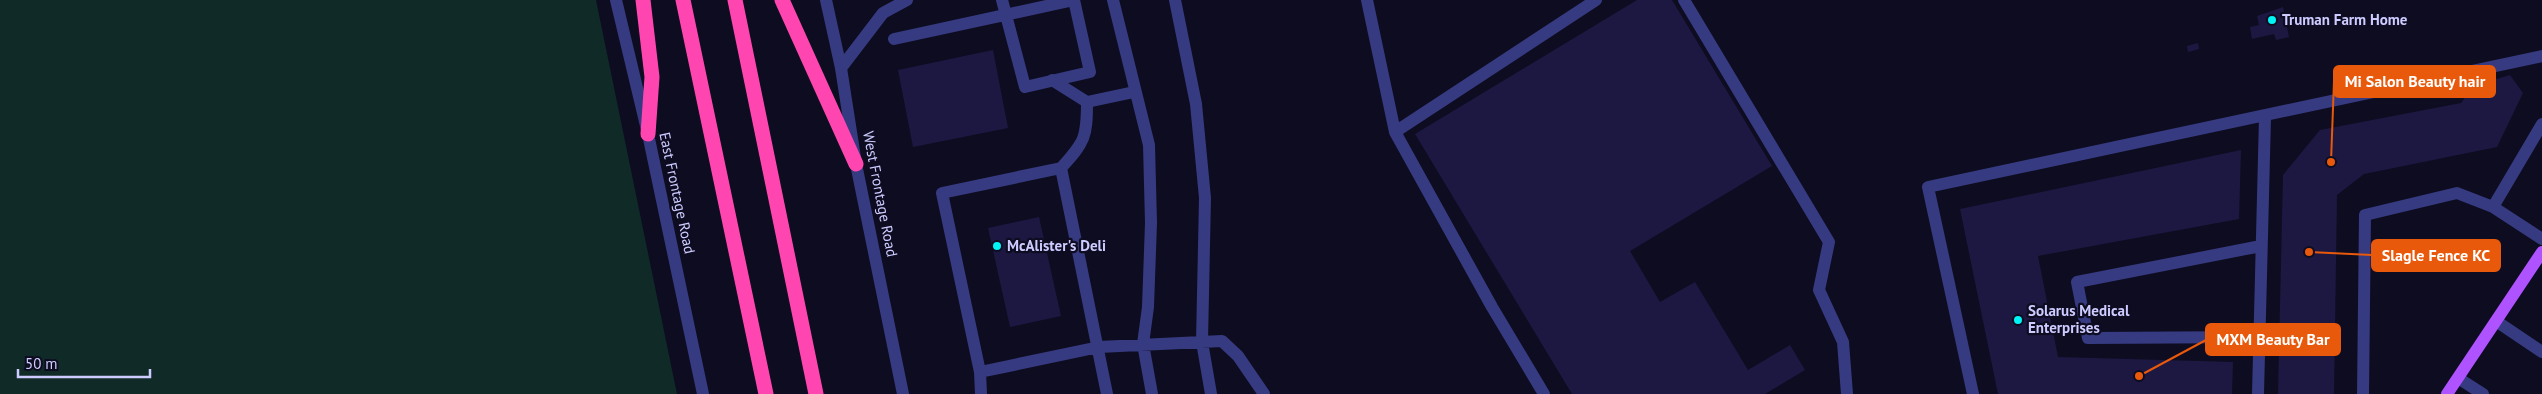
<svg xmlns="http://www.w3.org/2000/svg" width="2542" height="394" viewBox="0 0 2542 394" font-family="'PT Sans',sans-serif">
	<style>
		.green { fill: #0f2a27 }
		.building { fill: #1c1842 }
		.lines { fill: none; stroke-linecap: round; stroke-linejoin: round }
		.minor { stroke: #363a80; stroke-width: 12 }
		.major { stroke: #af52ff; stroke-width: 12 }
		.highway { stroke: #ff46b0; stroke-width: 15 }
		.poi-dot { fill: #00f4f6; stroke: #0e0c20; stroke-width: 2 }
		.labels { text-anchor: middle; stroke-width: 4.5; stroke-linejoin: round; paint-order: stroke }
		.poi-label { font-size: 15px; font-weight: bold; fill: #cdcbff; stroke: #0e0c20; text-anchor: start }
		.street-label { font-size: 15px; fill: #cdcbff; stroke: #0e0c20 }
		.leader { fill: none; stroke: #e8590c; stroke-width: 2 }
		.callout-dot { fill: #e8590c; stroke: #0e0c20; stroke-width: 2 }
		.callout { fill: #e8590c; stroke: #e8590c; stroke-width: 2 }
		.callout-label { font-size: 16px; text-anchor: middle; font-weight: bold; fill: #fff }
	</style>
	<rect width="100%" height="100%" fill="#0e0c20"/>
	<path class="green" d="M0,0H596L677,394H0Z"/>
	<path class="building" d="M1637,0H1672L1772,166L1630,251L1660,302L1695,282L1748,370L1790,345L1805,370L1765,394H1572L1415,134Z
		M2283,7L2289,37L2276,40L2274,34L2252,39L2250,27L2259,25L2257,16Z
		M2198,43L2199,49L2188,52L2187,46Z
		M993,50L1008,128L913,147L898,70Z
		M2510,75L2523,93L2497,147L2364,174L2337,195L2334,394H2278L2283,175L2320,130L2461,103L2473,86Z
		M2241,150L2239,219L2038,256L2058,357L2233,362L2232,394H1998L1960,209Z
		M1039,217L1061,316L1010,327L988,228Z"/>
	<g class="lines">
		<path class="minor" d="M616,0L648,134L703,394
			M826,0L841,68L856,164L903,394
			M1113,0L1149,145L1151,223L1148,307L1143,344L1152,394
			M1175,0L1196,104L1205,198L1202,342L1211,394
			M1367,0L1395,132L1492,307L1544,394
			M1684,0L1829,242L1819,290L1843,342L1847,394
			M894,39L1074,0L1090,72L1025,87L1002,0
			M841,68L883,13L907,0
			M1052,80L1087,102L1134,92
			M2542,124L2493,207L2542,239
			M1395,132L1596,0
			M1061,168C1085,142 1087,137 1087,102
			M2496,321L2542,352
			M2259,337L2088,338L2077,282L2261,246
			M980,372L981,394
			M2458,378L2483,394
			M1107,394L1061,168L942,193L980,372L1099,347L1222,341L1238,356L1264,394
			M1973,394L1928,187L2542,56
			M2258,394L2265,117
			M2363,394L2365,215L2457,193L2493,207"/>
		<path class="major" d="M2447,394L2542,252"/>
		<path class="highway" d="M643,0L652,77L648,134
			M683,0L766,394
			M735,0L816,394
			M782,0L856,164"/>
	</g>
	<g class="poi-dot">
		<circle cx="2272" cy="20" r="5"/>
		<circle cx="997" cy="246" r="5"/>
		<circle cx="2018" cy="320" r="5"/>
	</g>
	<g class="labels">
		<g class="poi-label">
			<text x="2282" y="25">Truman Farm Home</text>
			<text x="1007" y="251">McAlister's Deli</text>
			<text x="2028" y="316">Solarus Medical<tspan x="2028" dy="17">Enterprises</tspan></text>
		</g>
		<g class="street-label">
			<text transform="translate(677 193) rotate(78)" y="5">East Frontage Road</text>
			<text transform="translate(880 194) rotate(79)" y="5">West Frontage Road</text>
		</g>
	</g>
	<path class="leader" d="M2331 162L2334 81M2309 252L2372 255M2139 376L2206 340"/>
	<g class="callout-dot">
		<circle cx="2331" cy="162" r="5"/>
		<circle cx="2309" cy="252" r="5"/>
		<circle cx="2139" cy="376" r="5"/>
	</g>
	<g class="callout">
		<rect x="2334" y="66" width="161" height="31" rx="5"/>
		<rect x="2372" y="240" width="128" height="31" rx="5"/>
		<rect x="2206" y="324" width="134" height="31" rx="5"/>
	</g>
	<g class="callout-label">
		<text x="2415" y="87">Mi Salon Beauty hair</text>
		<text x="2436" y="261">Slagle Fence KC</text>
		<text x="2273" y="345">MXM Beauty Bar</text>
	</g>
	<path d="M18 369v8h132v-8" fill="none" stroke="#cdcbff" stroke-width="2.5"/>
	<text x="25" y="369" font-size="15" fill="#cdcbff" stroke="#0e0c20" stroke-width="4" paint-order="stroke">50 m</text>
</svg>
